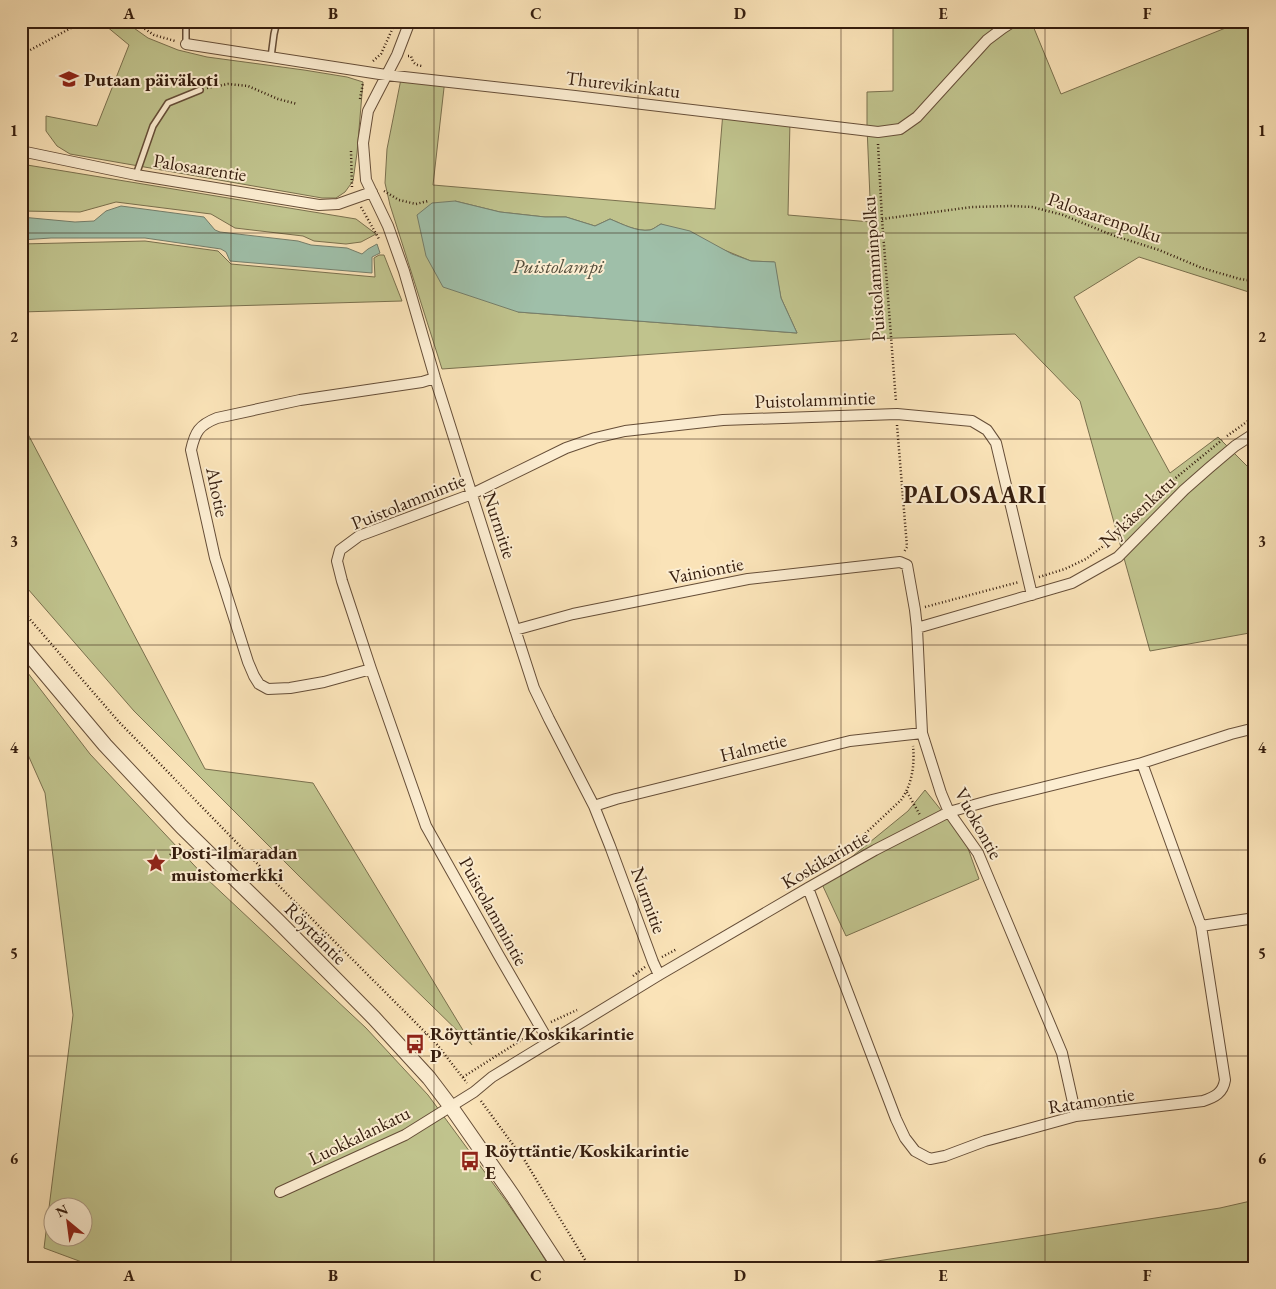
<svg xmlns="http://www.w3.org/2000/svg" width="1276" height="1289" viewBox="0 0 1276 1289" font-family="'EB Garamond',serif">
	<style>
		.green { fill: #c0c38d; stroke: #7a704e; fill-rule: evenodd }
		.water { fill: #9fbfa9; stroke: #757e6b }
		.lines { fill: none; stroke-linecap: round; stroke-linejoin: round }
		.service-casing { stroke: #664e38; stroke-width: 8 }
		.minor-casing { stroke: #664e38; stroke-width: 12 }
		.tertiary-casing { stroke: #664e38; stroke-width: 16 }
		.path { stroke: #351d0e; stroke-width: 2.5; stroke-dasharray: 1 2.5; stroke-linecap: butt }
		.service { stroke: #fcedd1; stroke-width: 5 }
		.minor { stroke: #fcedd1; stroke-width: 10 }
		.tertiary { stroke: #fcedd1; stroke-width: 14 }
		.grid { fill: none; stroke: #351d0e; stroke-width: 1; stroke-opacity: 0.55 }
		.labels { text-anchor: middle; stroke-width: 4; stroke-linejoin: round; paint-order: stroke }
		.poi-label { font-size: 19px; font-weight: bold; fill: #351d0e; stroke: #fcedd1; text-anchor: start }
		.street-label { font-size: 19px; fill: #351d0e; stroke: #fcedd1 }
		.water-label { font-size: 20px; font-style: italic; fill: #554e3c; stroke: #fcedd1 }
		.district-label { font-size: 24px; font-weight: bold; letter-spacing: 1px; fill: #351d0e; stroke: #fcedd1 }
		.neatline { fill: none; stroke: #351d0e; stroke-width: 2 }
		.grid-label { font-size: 16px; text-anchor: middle; font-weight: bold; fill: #351d0e }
	</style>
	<rect width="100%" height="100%" fill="#fae3b8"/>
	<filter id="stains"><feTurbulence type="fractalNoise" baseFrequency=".004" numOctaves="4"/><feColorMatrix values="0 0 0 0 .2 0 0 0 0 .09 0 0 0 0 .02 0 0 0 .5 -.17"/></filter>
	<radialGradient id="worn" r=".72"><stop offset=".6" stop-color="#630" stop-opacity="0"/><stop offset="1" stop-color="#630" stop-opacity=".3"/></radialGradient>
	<path class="green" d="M100,21H124L148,38L178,50L207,57L304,70L347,77L363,82L357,153L353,181L345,192L336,198H322L70,154L57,146L46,131V116L97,126L129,45Z
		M893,21H1031L1061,94L1243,21H1255V294L1139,257L1074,297L1170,473L1218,437L1255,474V632L1150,651L1080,401L1015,334L868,339L442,369L390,205L385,183L387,149L402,74L445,79L433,185L715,209L723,112L790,120L788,215L871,222L867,127V92L893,91ZM455,201L500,212L545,217H566L595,226L610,219C622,224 637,232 650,230C654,229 657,226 661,224L751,261L774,262L781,298L797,333L518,312Z
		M21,164L356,219L376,234L361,242L346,244L314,241L303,236L235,228L211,214L116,202L80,212L21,211Z
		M145,241L218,251L231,264L375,277L374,258L379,255H384L402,301L21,312V244Z
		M21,421L205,769L313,783L472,1045L300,877L134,711L21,581Z
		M21,664L90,754L207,879L366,1028L428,1095L506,1201L535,1243L550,1268H98L44,1248L73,1015L45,793L21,739ZM52,1206H82V1236H52Z
		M925,790L965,840L979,879L846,936L821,882L908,811Z
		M1255,1200V1261L1209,1268H832L1220,1208Z"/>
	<path class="water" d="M455,201L500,212L545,217H566L595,226L610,219C622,224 637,232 650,230C654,229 657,226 661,224L690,231L732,254L751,261L775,262L781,298L797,333L518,312L443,287L426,256L417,215L432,203Z
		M121,206L204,217L215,230L220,232L298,241L311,245L347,248L362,254L368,249L377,244L380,253L372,257V273L230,261L226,252L221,249L145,238H51L21,240V217L75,222L94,221L106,211Z"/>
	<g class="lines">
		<defs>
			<path id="service" d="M186,44V21
				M271,57L274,34L277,21
				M136,175L153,126L168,103L200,90"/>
			<path id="minor" d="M410,21L397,55L368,111L363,143L366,180L388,226L404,271L435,378L491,555L534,688L549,719L594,806L610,846L653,962L659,975
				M186,44L386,75L575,96L878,132L900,129L917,117L987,40L1003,28L1014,21
				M21,151L136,175L319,205L338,204L372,192
				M917,628L1072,583L1118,557L1184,490L1209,468L1235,446L1255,433
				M515,630L573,614L748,579L900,562L907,565L915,610L917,628L922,733L941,793L949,812L978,853L1062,1053L1076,1116
				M371,669L324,682L290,688L268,689L259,684L254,676L248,662L215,558L191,450C195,432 199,425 217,418L300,400L422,382L435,378
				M594,806L616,799L850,741L922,733
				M808,888L896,1119L905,1138L915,1151L930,1159L945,1156L985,1141L1076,1116L1203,1101C1215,1097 1223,1093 1225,1080L1201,926L1142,763
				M1201,926L1255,918
				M549,1042L498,954L426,826L371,669L342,581L337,561L340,550L359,536L472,494L566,448L595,438L625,431L723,420L897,414L972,421L987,430L996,443L1032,595
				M280,1192L405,1135L474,1092L492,1077L659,975L808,888L875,850L949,812L992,800L1142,763L1231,734L1255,728"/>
			<path id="tertiary" d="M21,645L105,745L182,827L278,921L374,1018L429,1078L451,1107L513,1196L560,1268"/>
		</defs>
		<use href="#service" class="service-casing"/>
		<use href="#minor" class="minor-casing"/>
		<use href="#tertiary" class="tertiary-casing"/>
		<path class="path" d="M133,21L154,35L175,41
			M21,55L84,21
			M408,56H411C413,63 415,65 422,66
			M373,61L381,54L396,21
			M207,88L228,84L248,86L278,99L297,104
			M360,99L363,83
			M878,144L882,219L896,402
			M351,151L352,188
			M384,191L399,200L416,204L428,201
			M361,207L379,239
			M882,219L972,207L1011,206L1032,207L1063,215L1112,235L1159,250L1202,268L1240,279L1255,281
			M897,425L907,547L904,552
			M1227,436L1255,416
			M1039,577L1065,569L1086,559L1102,547L1172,481L1222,440
			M925,607L1019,582
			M21,609L119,722L286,893L435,1042L467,1083
			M907,792L920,815
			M170,855L180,844
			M805,875L851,847L901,800C912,785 915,764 913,746
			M662,957L677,949
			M633,976L645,967
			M551,1022L577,1010
			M415,1044L426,1033
			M463,1077L531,1034
			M481,1101L525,1161L590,1268"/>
		<use href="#service" class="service"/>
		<use href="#minor" class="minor"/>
		<use href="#tertiary" class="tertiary"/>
	</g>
	<path class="grid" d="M231,21V1268M434,21V1268M638,21V1268M841,21V1268M1045,21V1268M21,233H1255M21,439H1255M21,645H1255M21,850H1255M21,1056H1255"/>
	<defs>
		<symbol id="school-bare" viewBox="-9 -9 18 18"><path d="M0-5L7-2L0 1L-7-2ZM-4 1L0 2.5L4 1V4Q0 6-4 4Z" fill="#8f2418" stroke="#fcedd1" stroke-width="2.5" paint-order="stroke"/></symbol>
		<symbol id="sight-bare" viewBox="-9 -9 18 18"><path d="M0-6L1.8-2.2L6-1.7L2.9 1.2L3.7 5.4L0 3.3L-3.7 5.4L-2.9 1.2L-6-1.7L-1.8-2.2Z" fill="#8f2418" stroke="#fcedd1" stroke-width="2.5" paint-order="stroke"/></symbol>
		<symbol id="bus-bare" viewBox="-9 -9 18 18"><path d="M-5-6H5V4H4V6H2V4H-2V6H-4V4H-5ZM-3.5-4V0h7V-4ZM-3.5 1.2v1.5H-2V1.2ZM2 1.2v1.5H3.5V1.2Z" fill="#8f2418" stroke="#fcedd1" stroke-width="2.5" paint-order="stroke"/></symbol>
	</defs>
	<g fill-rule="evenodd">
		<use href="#school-bare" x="55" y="65" width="28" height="28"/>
		<use href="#sight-bare" x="142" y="849" width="28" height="28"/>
		<use href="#bus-bare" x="401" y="1030" width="28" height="28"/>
		<use href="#bus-bare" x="456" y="1147" width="28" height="28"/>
	</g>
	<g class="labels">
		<g class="poi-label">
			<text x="84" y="86">Putaan päiväkoti</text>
			<text x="171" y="859">Posti-ilmaradan<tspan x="171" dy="22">muistomerkki</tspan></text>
			<text x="430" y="1040">Röyttäntie/Koskikarintie<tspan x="430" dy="22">P</tspan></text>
			<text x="485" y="1157">Röyttäntie/Koskikarintie<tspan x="485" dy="22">E</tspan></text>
		</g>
		<g class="street-label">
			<text transform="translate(623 84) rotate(7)" y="7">Thurevikinkatu</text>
			<text transform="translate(200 167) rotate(9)" y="7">Palosaarentie</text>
			<text transform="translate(1105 217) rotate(19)" y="7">Palosaarenpolku</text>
			<text transform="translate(873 269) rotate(-94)" y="7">Puistolamminpolku</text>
			<text transform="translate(815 399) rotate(-2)" y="7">Puistolammintie</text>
			<text transform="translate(218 492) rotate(78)" y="7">Ahotie</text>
			<text transform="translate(408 501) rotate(-22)" y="7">Puistolammintie</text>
			<text transform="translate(1137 511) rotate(-43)" y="7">Nykäsenkatu</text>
			<text transform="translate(500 525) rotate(72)" y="7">Nurmitie</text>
			<text transform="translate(706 570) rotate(-11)" y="7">Vainiontie</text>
			<text transform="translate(753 747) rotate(-14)" y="7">Halmetie</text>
			<text transform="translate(979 823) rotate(61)" y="7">Vuokontie</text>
			<text transform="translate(825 859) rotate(-30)" y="7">Koskikarintie</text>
			<text transform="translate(649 900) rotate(70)" y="7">Nurmitie</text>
			<text transform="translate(494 911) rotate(61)" y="7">Puistolammintie</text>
			<text transform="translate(316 933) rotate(45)" y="7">Röyttäntie</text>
			<text transform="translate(1091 1100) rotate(-9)" y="7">Ratamontie</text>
			<text transform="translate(359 1135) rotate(-26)" y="7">Luokkalankatu</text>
		</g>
		<g class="water-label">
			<text x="558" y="273">Puistolampi</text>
		</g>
		<g class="district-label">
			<text x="975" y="503">PALOSAARI</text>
		</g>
	</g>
	<rect width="1276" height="1289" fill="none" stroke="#fae3b8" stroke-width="55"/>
	<g transform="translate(68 1222) rotate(331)"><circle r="24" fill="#fcedd1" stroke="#ac9a83"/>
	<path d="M0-4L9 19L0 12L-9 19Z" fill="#8f2418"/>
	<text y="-8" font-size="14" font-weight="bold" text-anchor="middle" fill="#351d0e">N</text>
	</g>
	<rect x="28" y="28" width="1220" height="1234" class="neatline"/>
	<g class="grid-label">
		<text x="129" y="19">A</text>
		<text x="333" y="19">B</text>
		<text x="536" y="19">C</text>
		<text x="740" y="19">D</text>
		<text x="943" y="19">E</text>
		<text x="1147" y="19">F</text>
		<text x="14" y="136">1</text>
		<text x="1262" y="136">1</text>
		<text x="14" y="342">2</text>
		<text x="1262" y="342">2</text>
		<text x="14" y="547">3</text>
		<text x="1262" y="547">3</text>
		<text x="14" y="753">4</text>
		<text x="1262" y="753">4</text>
		<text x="14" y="959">5</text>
		<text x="1262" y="959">5</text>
		<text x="14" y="1164">6</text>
		<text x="1262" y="1164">6</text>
		<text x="129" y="1281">A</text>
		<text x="333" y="1281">B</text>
		<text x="536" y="1281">C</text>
		<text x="740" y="1281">D</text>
		<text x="943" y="1281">E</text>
		<text x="1147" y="1281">F</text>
	</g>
	<rect width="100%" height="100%" filter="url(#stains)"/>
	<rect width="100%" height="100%" fill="url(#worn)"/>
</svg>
